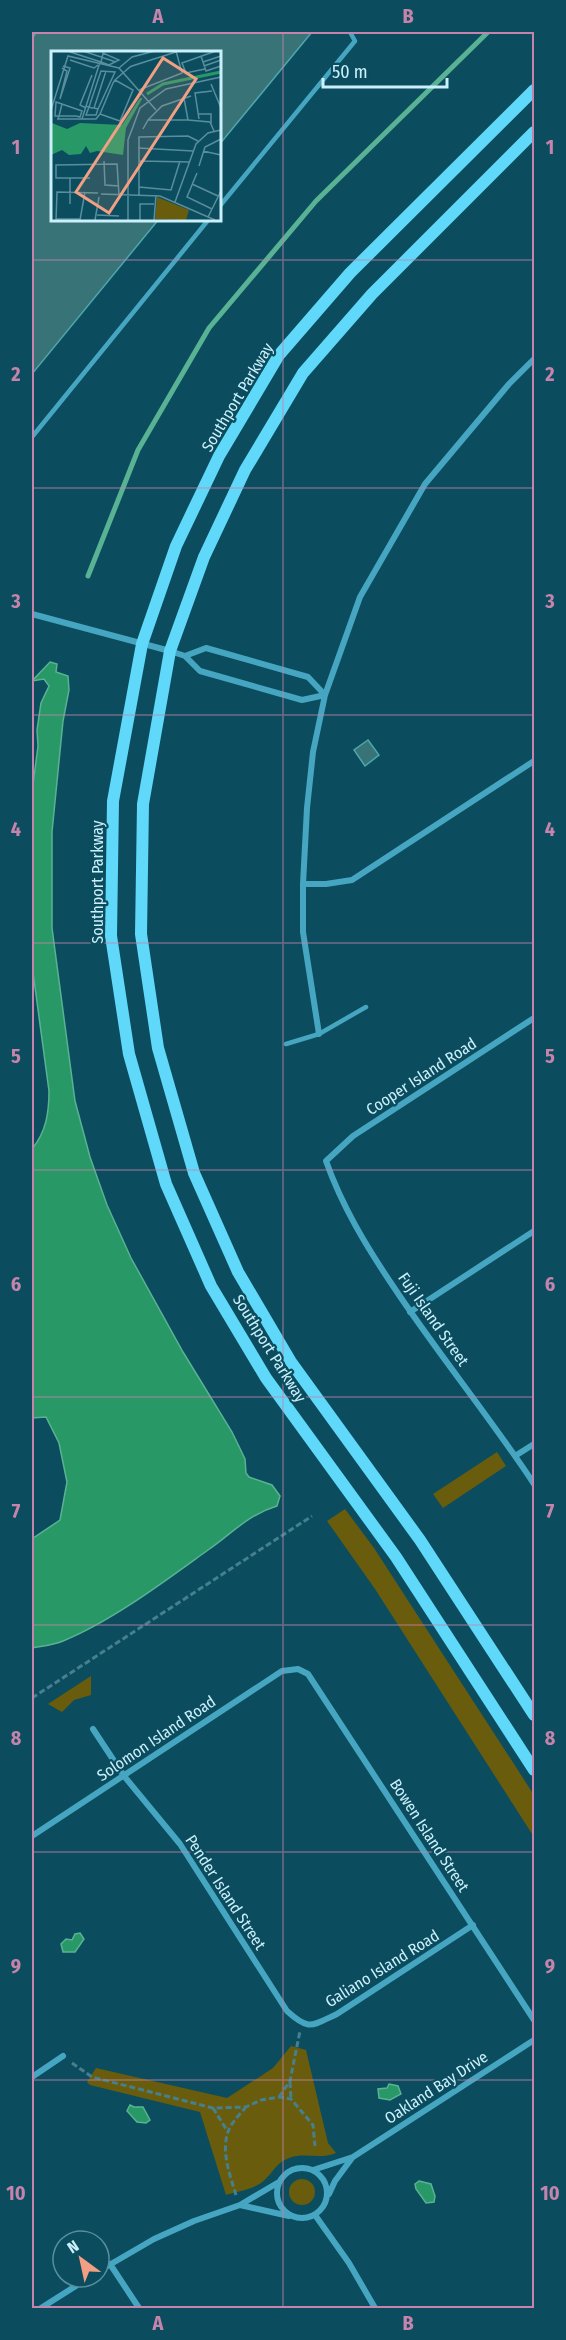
<svg xmlns="http://www.w3.org/2000/svg" width="566" height="2340" viewBox="0 0 566 2340" font-family="'Fira Sans Condensed',sans-serif">
	<style>
		.green { fill: #695c0d }
		.water { fill: #289866; stroke: #59b293; stroke-width: 1.5 }
		.lines { fill: none; stroke-linecap: round; stroke-linejoin: round }
		.stream { stroke: #59b293; stroke-width: 5 }
		.building { fill: #387477; stroke: #4fa6aa; stroke-width: 1.5 }
		.path { stroke: #467f8e; stroke-width: 3; stroke-dasharray: 6 3; stroke-linecap: butt }
		.service { stroke: #46a6c1; stroke-width: 4.5 }
		.minor { stroke: #46a6c1; stroke-width: 6 }
		.secondary { stroke: #5fd8fa; stroke-width: 12 }
		.grid { fill: none; stroke: #c684ac; stroke-width: 1.5; stroke-opacity: 0.55 }
		.labels { text-anchor: middle; stroke-width: 4.5; stroke-linejoin: round; paint-order: stroke }
		.street-label { font-size: 16px; fill: #cbf0fc; stroke: #0b4d5e }
		.inset-river { fill: none; stroke: #289866; stroke-width: 3 }
		.inset-road { fill: none; stroke: #588e9d; stroke-width: 1.5 }
		.view { fill: #f39f83; fill-opacity: 0.15; stroke: #f39f83; stroke-width: 3 }
		.inset-edge { fill: none; stroke: #cbf0fc; stroke-width: 3 }
		.neatline { fill: none; stroke: #c684ac; stroke-width: 2 }
		.grid-label { font-size: 20px; text-anchor: middle; font-weight: bold; fill: #c684ac }
	</style>
	<rect width="100%" height="100%" fill="#0b4d5e"/>
	<path class="green" d="M497,1452L506,1466L443,1508L433,1494Z
		M345,1509L374,1548L534,1795V1837L375,1589L327,1521Z
		M91,1676V1695L74,1700L62,1712L48,1704Z
		M291,2046L306,2050L328,2143L336,2153C320,2160 305,2152 289,2158C276,2162 272,2175 261,2183C251,2190 237,2191 226,2195L200,2112L90,2085L87,2082L96,2068L227,2098L273,2068Z
		M289 2192a13 13 0 1 1 26 0a13 13 0 1 1-26 0Z"/>
	<path class="water" d="M50,662L57,664L56,672L68,676L69,690L63,721L52,832V928L75,1101L90,1157L107,1205L131,1258L183,1352L232,1432L245,1459L246,1473L249,1477L272,1485L280,1496L277,1506C247,1515 233,1533 208,1550C165,1581 112,1621 63,1641C54,1645 42,1646 32,1648V1539L60,1520L67,1482L59,1443L46,1417L32,1418V1149C46,1132 49,1113 49,1091L32,965V792L38,746L37,730L41,703L49,686L44,679L32,681Z
		M80,1933L84,1939L75,1952H63L61,1944L66,1939L72,1940L75,1934Z
		M389,2084L398,2086L401,2094L390,2100L379,2098L378,2089L387,2088Z
		M130,2105L134,2107H143L150,2120L146,2123L137,2122L127,2111Z
		M419,2181L431,2184L435,2196L434,2202L426,2203L416,2189L415,2184Z"/>
	<g class="lines">
		<path class="stream" d="M88,576L138,450L209,328L316,201L488,32"/>
	</g>
	<path class="building" d="M37,32H312L219,145V52H52V219H159L32,374V38Z
		M368,740L379,755L365,766L354,750Z"/>
	<g class="lines">
		<path class="path" d="M32,1698L312,1516
			M72,2063L92,2077L213,2108L246,2107L261,2100L279,2097L291,2099L313,2125L315,2146
			M290,2082L291,2099
			M279,2097L290,2081L300,2031
			M213,2108L228,2132
			M236,2195C230,2175 221,2152 228,2132C231,2123 240,2114 246,2107"/>
		<path class="service" d="M219,207L355,41L350,32
			M32,437L209,219
			M286,1044L319,1034L366,1007"/>
		<path class="minor" d="M32,614L170,651L185,656L200,671L302,700L325,695
			M185,656L206,648L308,677L325,695
			M303,884L307,808L313,752L325,695L360,597L425,484L509,384L534,359
			M534,1018L353,1136L326,1161C342,1206 366,1246 393,1286C438,1354 490,1417 534,1484
			M319,1034L303,932V884H326L352,880L534,761
			M410,1312L534,1231
			M515,1456L534,1444
			M93,1729L124,1776L180,1844L287,2011C309,2031 311,2026 337,2014L473,1925
			M32,1836L282,1671L298,1669L308,1674L534,2020
			M32,2077L63,2056
			M277 2193a25 25 0 1 1 50 0a25 25 0 1 1-50 0Z
			M313,2170L353,2157L534,2040
			M329,2194L335,2181L352,2158
			M240,2205L289,2216
			M315,2215L349,2263L375,2308
			M110,2264L139,2308
			M99,2271L154,2239L194,2221L240,2205L279,2182
			M41,2308L90,2277"/>
		<path class="secondary" d="M534,90L350,273L279,355L219,456L176,546L142,644L113,801L111,936L129,1054L166,1184L211,1286L266,1378L396,1557L534,1770
			M534,132L372,294L303,373L245,470L204,557L170,651L143,804L141,934L158,1048L194,1173L238,1272L291,1362L420,1540L534,1715"/>
	</g>
	<path class="grid" d="M283,32V2308M32,260H534M32,488H534M32,715H534M32,943H534M32,1170H534M32,1397H534M32,1625H534M32,1852H534M32,2080H534"/>
	<g class="labels">
		<g class="street-label">
			<text transform="translate(237 397) rotate(-59)" y="6">Southport Parkway</text>
			<text transform="translate(97 882) rotate(-90)" y="6">Southport Parkway</text>
			<text transform="translate(421 1076) rotate(-33)" y="6">Cooper Island Road</text>
			<text transform="translate(434 1319) rotate(55)" y="6">Fuji Island Street</text>
			<text transform="translate(270 1348) rotate(58)" y="6">Southport Parkway</text>
			<text transform="translate(156 1738) rotate(-34)" y="6">Solomon Island Road</text>
			<text transform="translate(430 1835) rotate(57)" y="6">Bowen Island Street</text>
			<text transform="translate(226 1892) rotate(57)" y="6">Pender Island Street</text>
			<text transform="translate(382 1968) rotate(-32)" y="6">Galiano Island Road</text>
			<text transform="translate(436 2087) rotate(-33)" y="6">Oakland Bay Drive</text>
		</g>
	</g>
	<g transform="translate(51 51)">
		<rect width="170" height="170" fill="#0b4d5e"/>
		<path d="M106,146L138,159L135,169L104,168Z" fill="#695c0d"/>
		<path d="M89,47H91V48L75,77L72,104L46,100L39,102L35,95L30,103L18,104L11,99L0,104L1,72L16,78L29,72L71,74Z" fill="#289866"/>
		<path class="inset-river" d="M96,43L112,33L170,21"/>
		<path class="inset-road" d="M19,0V1L50,11L58,14L68,9L52,2L51,7L50,11L48,14L31,68M32,0L65,11M104,0L81,6L68,17L105,59M150,5L155,20L170,15M19,9L43,17L47,14M152,11L170,5M153,15L170,9M11,17L16,20L9,48L19,17L12,15M154,18L135,22L131,12L165,0M64,29L82,39L69,70L49,63L62,32L64,29L72,22L79,16L81,15L125,1M160,33L170,57M88,39L131,22L125,0M133,47L137,69M35,55L41,57H43L47,58L45,64H35L38,56L50,20L64,21L47,58M35,57L29,54L41,24M43,57L55,20M0,59L17,5L68,17M147,63H160V73M6,68H45L49,63M7,68L8,65L11,53L31,60L29,66L25,65H4L5,51L11,53M148,68L144,42L161,40M97,69L111,55L140,45M92,78L97,69H137L159,71L163,80M87,97L142,100M152,100L170,104M53,110L54,134L68,135M88,110L139,111M148,115L154,96L170,88M146,122L136,146L161,158M19,127V153M39,127H5V114L66,113L68,144M141,133L167,145M88,136L120,139L129,110M50,143L109,145L164,169M77,144V89L89,57L115,38L170,26M88,144V86L137,85L147,90M124,151L145,93L157,82L170,79M46,164L68,165M157,166L170,140M5,168H29M5,169L6,141L47,142M29,169L34,141M44,169L48,146M77,169V144M89,169V153H103M103,169L105,144"/>
		<path class="view" d="M112,7L145,28L58,162L25,141Z"/>
		<rect width="170" height="170" class="inset-edge"/>
	</g>
	<rect width="566" height="2340" fill="none" stroke="#0b4d5e" stroke-width="66"/>
	<g transform="translate(81 2259) rotate(327)"><circle r="28" fill="#0b4d5e" stroke="#588e9d" stroke-width="1.5"/>
	<path d="M0-4.5L10 22L0 15L-10 22Z" fill="#f39f83"/>
	<text y="-9" font-size="16" font-weight="bold" text-anchor="middle" fill="#cbf0fc">N</text>
	</g>
	<path d="M323 78v9h124v-9" fill="none" stroke="#cbf0fc" stroke-width="3"/>
	<text x="332" y="78" font-size="18" fill="#cbf0fc" stroke="#0b4d5e" stroke-width="4.5" paint-order="stroke">50 m</text>
	<rect x="33" y="33" width="500" height="2274" class="neatline"/>
	<g class="grid-label">
		<text x="158" y="23">A</text>
		<text x="408" y="23">B</text>
		<text x="16" y="154">1</text>
		<text x="550" y="154">1</text>
		<text x="16" y="381">2</text>
		<text x="550" y="381">2</text>
		<text x="16" y="608">3</text>
		<text x="550" y="608">3</text>
		<text x="16" y="836">4</text>
		<text x="550" y="836">4</text>
		<text x="16" y="1063">5</text>
		<text x="550" y="1063">5</text>
		<text x="16" y="1291">6</text>
		<text x="550" y="1291">6</text>
		<text x="16" y="1518">7</text>
		<text x="550" y="1518">7</text>
		<text x="16" y="1745">8</text>
		<text x="550" y="1745">8</text>
		<text x="16" y="1973">9</text>
		<text x="550" y="1973">9</text>
		<text x="16" y="2200">10</text>
		<text x="550" y="2200">10</text>
		<text x="158" y="2330">A</text>
		<text x="408" y="2330">B</text>
	</g>
</svg>
